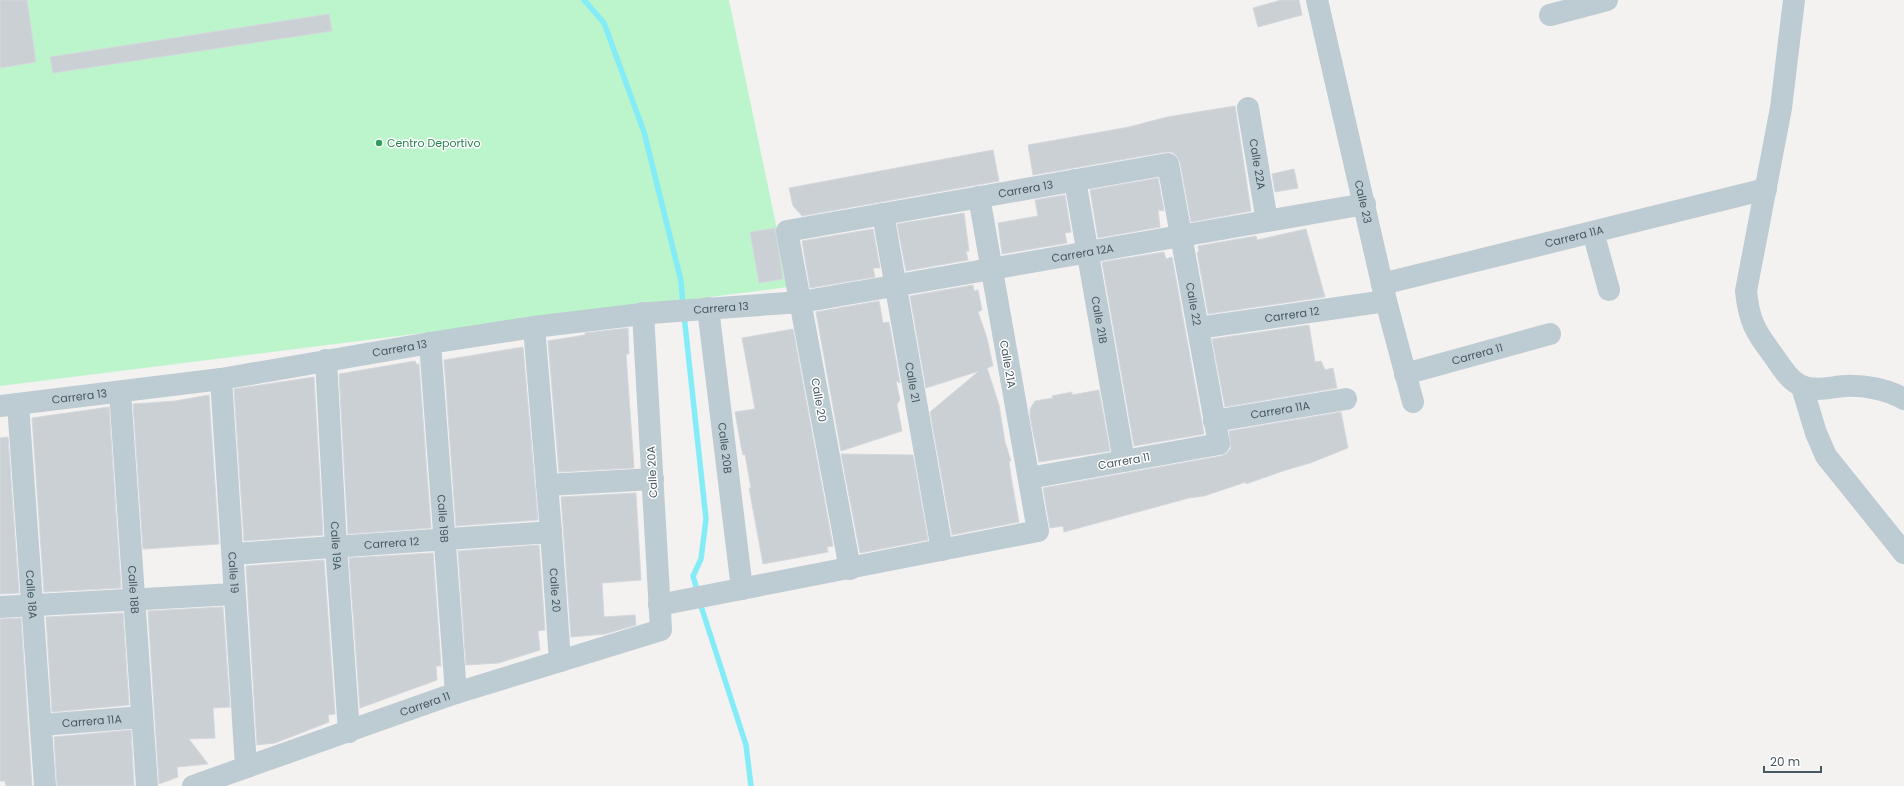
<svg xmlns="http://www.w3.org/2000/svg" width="1904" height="786" viewBox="0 0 1904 786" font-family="Poppins,sans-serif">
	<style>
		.green { fill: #bcf5cb }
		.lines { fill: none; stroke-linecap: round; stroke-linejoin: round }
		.stream { stroke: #84ecf7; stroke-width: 5.5 }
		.building { fill: #cad0d4; stroke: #d4d8dd }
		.minor { stroke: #bdcbd2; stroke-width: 22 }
		.leisure-dot { fill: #2e9e5b; stroke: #fff; stroke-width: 1.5 }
		.labels { text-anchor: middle; stroke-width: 3; stroke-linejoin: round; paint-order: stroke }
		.leisure-label { font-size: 11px; fill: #27864d; stroke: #fff; text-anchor: start }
		.street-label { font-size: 11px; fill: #465861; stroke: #fff }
	</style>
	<rect width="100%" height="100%" fill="#f4f1f1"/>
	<path class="green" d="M0,0H729L789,287L0,386Z"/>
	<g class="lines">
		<path class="stream" d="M584,0L604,23L644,132L681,281L683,306
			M684,315L706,519L701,559L693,576L697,590
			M700,603L746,745L751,786"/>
	</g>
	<path class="building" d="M0,0H27L36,62L0,68Z
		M1281,0H1299L1302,15L1258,27L1253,8Z
		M329,14L332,31L53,73L50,57Z
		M1235,106L1251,211L1191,222L1180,162L1177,156L1172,152H1166L1033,175L1028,145L1129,127L1167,117Z
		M993,150L999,181L802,216L793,206L789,188Z
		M1294,169L1298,188L1275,192L1272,174Z
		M1158,178L1164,211L1158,210L1160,227L1098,238L1090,190Z
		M1065,195L1071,232L1065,233L1067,243L1002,254L998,223L1038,216L1035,200Z
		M964,213L969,251H966L968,260L906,271L897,224Z
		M775,228L783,279L759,283L750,232Z
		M873,229L880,268H873L875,277L810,288L802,241Z
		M1306,229L1325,297L1208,314L1197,252H1199L1198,246L1256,236L1257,240Z
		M1164,252L1166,259L1172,257L1204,434L1134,446L1102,262Z
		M973,285L974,291L978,290L982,310L978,312L987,338L993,366L987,368L999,405L1005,442L1011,461H1009L1011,476L1019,522L952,535L930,412L979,371L926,388L910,296Z
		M879,301L883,323L889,322L900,383L896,381L900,400L897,404L902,431L841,451L816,312Z
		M1309,325L1315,362L1321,361L1325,370L1333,368L1337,388L1225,407L1212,339Z
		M628,328L629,354H626L634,468L559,472L548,341L585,335V333Z
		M793,329L833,546L827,547L828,552L763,564L749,488H751L745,454L743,455L741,446L735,412L755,409L742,338Z
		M523,347L538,520L456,526L444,360Z
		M415,361L416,364H419L431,528L348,534L339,374Z
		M314,377L323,535L244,541L234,389Z
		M1099,390L1110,451L1039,462L1030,417V409L1035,401L1053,398L1052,396L1072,392V395Z
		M209,395L219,544L143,549L133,404L175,401Z
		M109,407L121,588L44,592L32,418Z
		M1341,412L1348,448L1310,463L1283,471L1246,484V482L1204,496L1189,498L1064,532L1063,526L1050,528L1043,488L1221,456L1227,453L1231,448L1229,431Z
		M8,437L19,593L0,594V438Z
		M841,454L913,455L928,540L860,553Z
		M636,493L641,580L602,583L604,617L635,615L636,625L605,634L571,637L561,497Z
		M539,545L545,630L538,631L540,650L499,663L466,665L458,551Z
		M433,553L441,666H436L437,680L360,708L349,558Z
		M324,560L335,714L328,715L329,722L301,733L275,743L257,745L246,566Z
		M223,607L230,707L213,708L215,738L189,739L208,764L177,767L178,777L159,784L148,611Z
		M123,613L129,705L52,712L46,617Z
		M21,618L32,786H6L5,781H0V619Z
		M131,730L134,786H57L54,737Z"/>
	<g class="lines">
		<g class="minor">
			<path id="s1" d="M1317,0L1386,301L1413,402"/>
			<path d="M1794,0L1781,108L1746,291C1749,321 1755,331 1773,355C1781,366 1789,381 1802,386C1815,392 1831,387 1844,386C1864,385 1887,389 1904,399"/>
			<path d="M1550,15L1607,0"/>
			<path id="s2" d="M1248,108L1267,221"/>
			<path id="s3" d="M1075,180L1124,461"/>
			<path id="s4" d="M883,214L942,550"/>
			<path d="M1593,232L1609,290"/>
			<path id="s5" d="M1382,284L1766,189"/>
			<path id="s6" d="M708,308L742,589"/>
			<path id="s7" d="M534,327L551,532L560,661"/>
			<path id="s8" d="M1198,328L1386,301"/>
			<path id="s9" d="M430,343L456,693"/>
			<path id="s10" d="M326,360L336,547L349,732"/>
			<path id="s11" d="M1405,374L1550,334"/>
			<path id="s12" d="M221,379L246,766"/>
			<path d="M1802,387L1816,433L1826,456L1904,553"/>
			<path id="s13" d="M120,392L147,786"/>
			<path id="s14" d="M18,404L45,786"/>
			<path id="s15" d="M0,406L221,379L430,343L534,327L650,313L801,302L1365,204"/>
			<path id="s16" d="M1214,421L1346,399"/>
			<path d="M547,485L653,479"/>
			<path id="s17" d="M233,554L551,532"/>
			<path id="s18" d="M850,569L787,231L1168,164L1219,444L1029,478"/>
			<path d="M659,605L1038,531L979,197"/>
			<path d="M0,607L234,594"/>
			<path id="s19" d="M41,725L142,717"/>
			<path id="s20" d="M193,786L456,693L661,630L643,313"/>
		</g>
	</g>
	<circle class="leisure-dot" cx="379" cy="143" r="4"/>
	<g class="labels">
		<g class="leisure-label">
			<text x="387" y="147">Centro Deportivo</text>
		</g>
		<g class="street-label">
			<text dy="4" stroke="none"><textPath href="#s2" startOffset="57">Calle 22A</textPath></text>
			<text dy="4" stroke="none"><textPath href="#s18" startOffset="586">Carrera 13</textPath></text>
			<text dy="4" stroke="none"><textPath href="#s1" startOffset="207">Calle 23</textPath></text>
			<text dy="4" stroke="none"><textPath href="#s5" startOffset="198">Carrera 11A</textPath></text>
			<text dy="4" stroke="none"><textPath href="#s15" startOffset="1094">Carrera 12A</textPath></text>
			<text dy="4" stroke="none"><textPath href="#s18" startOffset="873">Calle 22</textPath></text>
			<text dy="4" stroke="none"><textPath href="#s15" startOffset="728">Carrera 13</textPath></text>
			<text dy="4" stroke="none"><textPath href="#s8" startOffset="95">Carrera 12</textPath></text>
			<text dy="4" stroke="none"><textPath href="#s3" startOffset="142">Calle 21B</textPath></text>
			<text dy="4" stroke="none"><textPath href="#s15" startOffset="404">Carrera 13</textPath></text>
			<text dy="4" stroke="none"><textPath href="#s11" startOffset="75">Carrera 11</textPath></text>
			<text transform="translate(1008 364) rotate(80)" y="4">Calle 21A</text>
			<text dy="4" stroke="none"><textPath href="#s4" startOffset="171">Calle 21</textPath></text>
			<text dy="4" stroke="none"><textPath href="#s15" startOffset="80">Carrera 13</textPath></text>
			<text transform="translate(819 400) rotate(80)" y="4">Calle 20</text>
			<text dy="4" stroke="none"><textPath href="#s16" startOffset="67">Carrera 11A</textPath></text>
			<text dy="4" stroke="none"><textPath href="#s6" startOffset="141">Calle 20B</textPath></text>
			<text transform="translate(1124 461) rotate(-10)" y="4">Carrera 11</text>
			<text transform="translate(652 472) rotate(-93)" y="4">Calle 20A</text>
			<text dy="4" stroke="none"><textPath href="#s9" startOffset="176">Calle 19B</textPath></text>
			<text dy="4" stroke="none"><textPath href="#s17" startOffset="159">Carrera 12</textPath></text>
			<text dy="4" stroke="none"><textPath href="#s10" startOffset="186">Calle 19A</textPath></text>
			<text dy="4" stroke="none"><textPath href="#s12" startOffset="194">Calle 19</textPath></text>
			<text dy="4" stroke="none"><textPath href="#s13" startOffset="198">Calle 18B</textPath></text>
			<text dy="4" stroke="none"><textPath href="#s7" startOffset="264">Calle 20</textPath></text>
			<text dy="4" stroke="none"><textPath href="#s14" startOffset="191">Calle 18A</textPath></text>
			<text dy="4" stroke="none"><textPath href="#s20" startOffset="246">Carrera 11</textPath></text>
			<text dy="4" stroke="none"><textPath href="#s19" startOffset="51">Carrera 11A</textPath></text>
		</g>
	</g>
	<path d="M1764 766v6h57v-6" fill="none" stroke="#465861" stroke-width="2"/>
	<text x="1770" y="766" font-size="12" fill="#465861" stroke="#ffffff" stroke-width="3" paint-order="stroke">20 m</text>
</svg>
